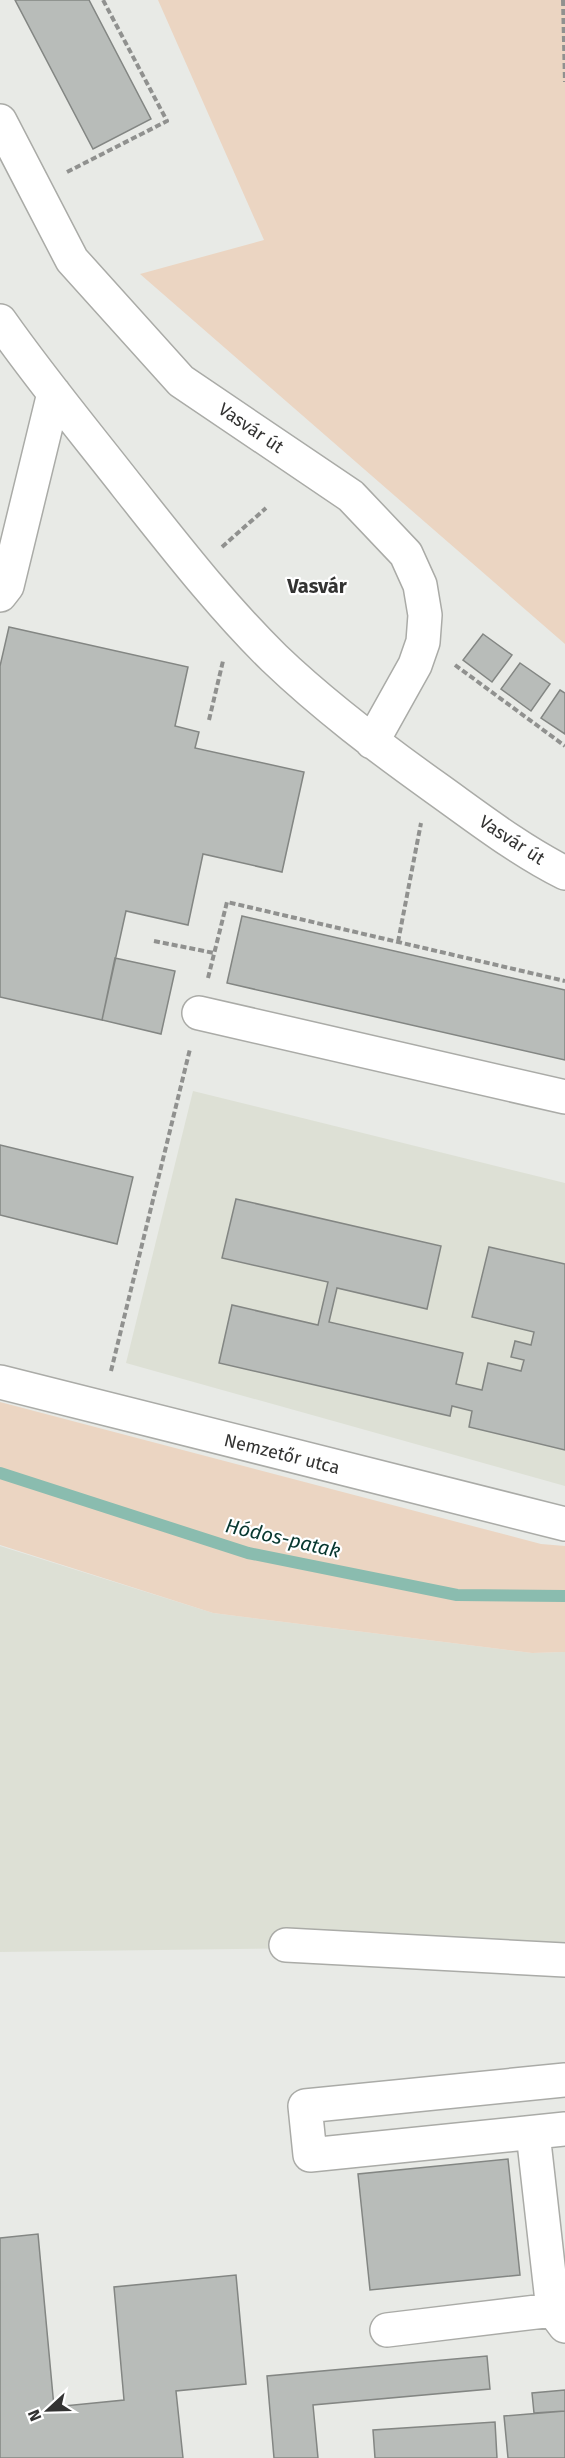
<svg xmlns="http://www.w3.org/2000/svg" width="565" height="2458" viewBox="0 0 565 2458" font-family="'Fira Sans',sans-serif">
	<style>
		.built { fill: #dde0d5 }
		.green { fill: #ebd5c2 }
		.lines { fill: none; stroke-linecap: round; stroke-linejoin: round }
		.stream { stroke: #8abcaf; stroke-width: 12 }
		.building { fill: #b8bcb9; stroke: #838683; stroke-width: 1.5 }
		.minor-casing { stroke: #aaaba7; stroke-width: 36 }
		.path { stroke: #90918f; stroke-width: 4; stroke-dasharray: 6 3; stroke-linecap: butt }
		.minor { stroke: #fff; stroke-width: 33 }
		.labels { text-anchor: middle; stroke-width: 4.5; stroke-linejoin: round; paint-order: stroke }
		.street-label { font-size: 18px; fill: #333332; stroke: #fff }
		.neighbourhood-label { font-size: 20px; font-weight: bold; fill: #333332; stroke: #fff }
		.water-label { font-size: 20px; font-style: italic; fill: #07372f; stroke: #fff }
	</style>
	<rect width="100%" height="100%" fill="#e8eae6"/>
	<path class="built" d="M193,1091L565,1183V1486L126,1363Z
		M0,1546L213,1613L532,1653L565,1652V1945L0,1952Z"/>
	<path class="green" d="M158,0H565V644L140,274L264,240Z
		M0,1402L541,1544L565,1546V1652L532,1653L213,1613L0,1545Z"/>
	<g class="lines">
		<path class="stream" d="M0,1473L248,1553L457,1595L565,1596"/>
	</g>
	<path class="building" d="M15,0H89L151,119L93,149Z
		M9,627L188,667L175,726L199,732L195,748L304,772L282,872L203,854L188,925L126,911L102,1020L0,997V666Z
		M483,634L512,655L492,682L463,660Z
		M520,663L550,684L531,711L501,689Z
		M560,690L565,693V734L541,718Z
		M242,916L565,990V1060L227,983Z
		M115,958L175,971L161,1034L102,1020Z
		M0,1145L133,1177L117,1244L0,1215Z
		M236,1199L441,1246L427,1309L337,1288L329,1322L463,1353L456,1384L482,1390L488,1363L521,1371L524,1360L511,1357L515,1341L531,1345L534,1332L472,1317L489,1247L565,1264V1450L469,1427L472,1411L452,1406L450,1416L219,1363L232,1305L318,1325L328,1282L222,1258Z
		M508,2159L520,2275L370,2290L358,2174Z
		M38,2234L54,2407L124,2400L114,2287L236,2275L246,2384L176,2391L183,2458H0V2238Z
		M487,2356L490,2389L313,2405L318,2458H274L267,2376Z
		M565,2390V2411L534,2413L532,2393Z
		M565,2411V2458H508L504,2416Z
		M495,2422L497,2458H375L373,2430Z"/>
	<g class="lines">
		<defs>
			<path id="minor" d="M0,121L72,260L181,381L351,496L406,554L420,585L425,615L423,642L415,665L372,742
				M0,321C40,378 84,431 127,486C174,545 220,605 274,658C324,706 380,748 436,788C478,818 519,850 565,873
				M0,595L7,586L54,393
				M199,1013L565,1097
				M0,1382L565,1524
				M286,1945L565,1960
				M565,2080L305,2106L310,2155L565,2129
				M533,2133L553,2310
				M387,2330L553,2310L565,2326"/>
		</defs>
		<use href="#minor" class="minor-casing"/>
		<path class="path" d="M563,0L565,82
			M67,172L167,121L103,0
			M222,547L266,508
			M455,665L565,746
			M209,720L223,661
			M154,941L214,953
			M398,942L421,823
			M208,978L227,902L565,981
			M111,1371L190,1049"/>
		<use href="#minor" class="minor"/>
	</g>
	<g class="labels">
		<g class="street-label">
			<text transform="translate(251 428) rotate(34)" y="6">Vasvár út</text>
			<text transform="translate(512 840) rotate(33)" y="6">Vasvár út</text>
			<text transform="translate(282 1454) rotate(14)" y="6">Nemzetőr utca</text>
		</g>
		<g class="neighbourhood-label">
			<text x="317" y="593">Vasvár</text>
		</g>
		<g class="water-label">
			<text transform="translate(283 1538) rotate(13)" y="7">Hódos-patak</text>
		</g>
	</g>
	<g transform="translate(48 2410) rotate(248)" stroke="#ffffff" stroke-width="4.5" paint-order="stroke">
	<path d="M0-4.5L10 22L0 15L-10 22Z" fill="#333332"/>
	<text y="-9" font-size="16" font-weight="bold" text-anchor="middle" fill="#333332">N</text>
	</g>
</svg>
